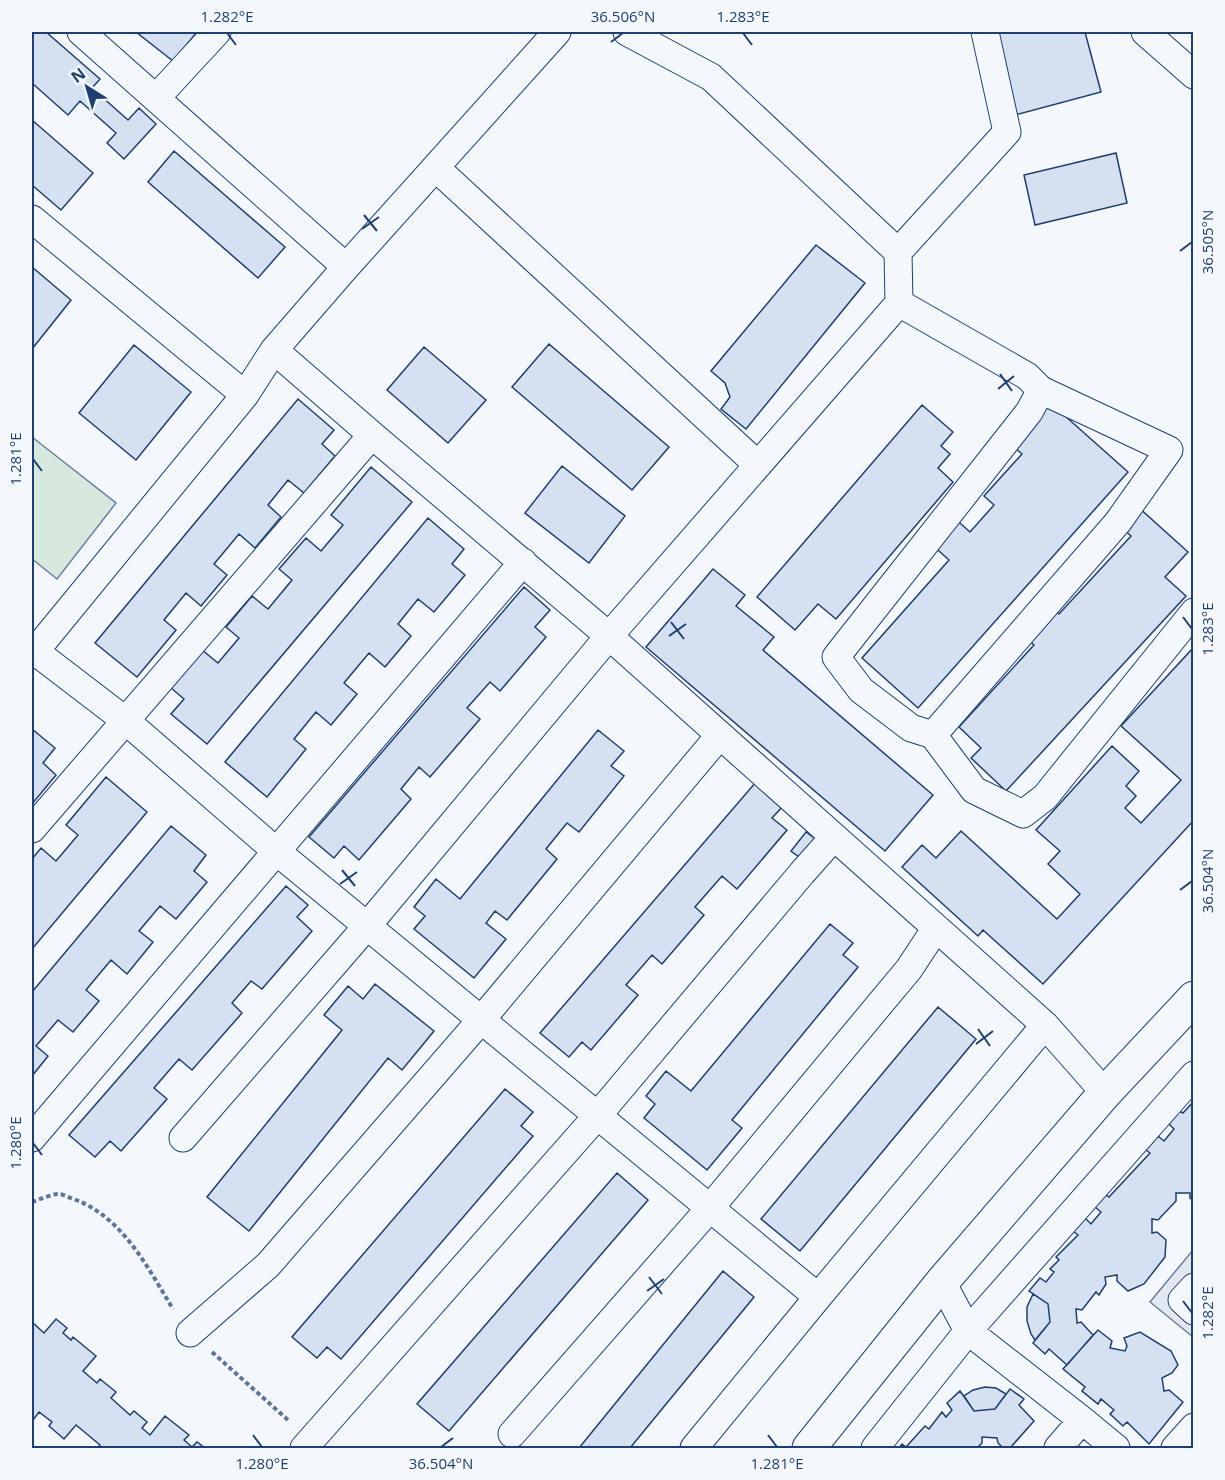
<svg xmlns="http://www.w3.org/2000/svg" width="1225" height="1480" viewBox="0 0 1225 1480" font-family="'Open Sans',sans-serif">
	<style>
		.green { fill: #d7e8df; stroke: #687fa3; stroke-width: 1.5 }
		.parking { fill: #e3e8f0; stroke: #687fa3; stroke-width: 1.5 }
		.building { fill: #d5e0f0; stroke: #1d3f73; stroke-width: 1.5 }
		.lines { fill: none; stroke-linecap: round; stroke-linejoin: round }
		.street-casing { stroke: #1d3f73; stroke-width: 29 }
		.primary-casing { stroke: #1d3f73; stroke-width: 35 }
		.path { stroke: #5e769c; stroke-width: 4; stroke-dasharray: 4.5 3; stroke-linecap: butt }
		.street { stroke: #f4f7fb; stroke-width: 27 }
		.primary { stroke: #f4f7fb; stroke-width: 33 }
		.ticks { fill: none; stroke: #1d3f73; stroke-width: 2 }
		.neatline { fill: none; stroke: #1d3f73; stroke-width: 2 }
		.ticks-label { font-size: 15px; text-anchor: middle; fill: #1d3f73 }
	</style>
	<rect width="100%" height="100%" fill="#f4f7fb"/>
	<path class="green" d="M32,437L116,503L57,579L32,559Z"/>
	<path class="parking" d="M1193,1250V1337L1150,1302Z"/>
	<path class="building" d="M32,32H46L100,79L92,88L128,120L139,108L156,124L124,159L107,143L116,133L80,101L68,115L32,83Z
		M136,32H197L173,61Z
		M989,32H1085L1101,92L1011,116Z
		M32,120L93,173L61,210L32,185Z
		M174,151L285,247L258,278L148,182Z
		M1116,153L1127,203L1035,225L1024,175Z
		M816,245L865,283L746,429L721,409L730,397L725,383L711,371Z
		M32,267L71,300L32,349Z
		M549,344L669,447L632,490L512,387Z
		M134,345L191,392L136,460L79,413Z
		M424,347L486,400L448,443L387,390Z
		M298,399L334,430L322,444L335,456L304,493L288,480L268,505L281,517L255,548L239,534L214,564L227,575L201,606L186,593L164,620L176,630L137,677L95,643Z
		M1046,399L1128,472L918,708L862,658L949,560L929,542L952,516L970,532L994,505L984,496L1022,454L1008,442Z
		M922,405L953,432L941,446L950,454L938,468L953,482L836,619L818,604L795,630L757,597Z
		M562,466L625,516L589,563L525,513Z
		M371,467L412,502L207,744L171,714L184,699L170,687L202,650L218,663L239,638L226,627L252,596L268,609L292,580L279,569L306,538L321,551L343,525L331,515Z
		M1137,506L1188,552L1165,577L1186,596L1006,791L971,758L981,748L959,727L1034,645L1020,632L1047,603L1059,614L1131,536L1119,525Z
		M428,518L464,549L452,564L465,575L434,612L418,599L398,624L411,636L385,667L369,653L344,683L357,694L331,725L316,712L294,739L306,749L267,797L225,762Z
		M713,569L745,595L736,606L774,637L763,650L933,795L885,851L646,647Z
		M524,587L550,610L535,627L546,637L500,691L490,682L467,708L480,719L430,777L419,767L401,789L411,799L359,860L344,846L334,858L309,837Z
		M1194,647V820L1043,984L983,930L978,936L902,867L922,845L936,858L961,831L1057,919L1080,894L1048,864L1060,851L1036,830L1112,746L1139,771L1126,786L1136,796L1125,808L1141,823L1181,780L1121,726Z
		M32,729L55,748L43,763L56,775L32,804Z
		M598,730L624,751L611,766L624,776L579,832L567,823L546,849L557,859L507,920L495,911L486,923L506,939L474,978L414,929L425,916L414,907L436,879L460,899Z
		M106,777L147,812L32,949V859L41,848L56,861L78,835L66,825Z
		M756,782L784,805L772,818L787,830L737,889L722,876L695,907L704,915L662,964L652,955L626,985L638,995L591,1050L582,1042L569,1057L540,1033Z
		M171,826L206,855L194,871L207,882L176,919L160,906L139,931L153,942L127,974L111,960L86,990L99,1001L73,1032L58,1020L36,1046L48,1056L32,1076V992Z
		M806,832L829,849L814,868L791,851Z
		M286,886L308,905L297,917L312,931L262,989L251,981L232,1003L242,1013L192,1070L179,1059L154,1088L167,1099L121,1151L110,1141L95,1157L69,1135Z
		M830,924L853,943L843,955L858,967L732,1120L742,1128L707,1170L644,1118L655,1104L646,1096L666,1071L691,1091Z
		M375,984L434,1031L402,1070L388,1058L249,1231L207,1197L342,1030L324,1015L348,986L363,999Z
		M938,1007L976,1039L800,1251L761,1219Z
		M505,1089L533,1112L521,1126L533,1136L341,1359L327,1347L317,1358L292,1337Z
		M1194,1101V1201L1190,1198V1193H1176V1201L1158,1220L1152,1219V1233L1157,1232L1166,1240L1165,1257L1144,1284L1128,1291L1117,1281V1275L1105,1277L1106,1284L1099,1295L1096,1292L1082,1310L1076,1309L1077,1323L1081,1322L1093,1335L1067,1365L1049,1349L1045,1354L1033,1343L1050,1322L1048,1304L1029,1291L1040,1278L1046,1282L1054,1272L1050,1269L1059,1260L1056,1257L1078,1235L1073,1231L1085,1218L1091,1224L1101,1212L1095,1207L1105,1194L1109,1197L1150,1153L1146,1150L1158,1136L1164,1141L1174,1129L1169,1124L1179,1111L1183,1113Z
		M617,1173L648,1200L449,1431L417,1404Z
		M723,1271L754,1297L630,1448H579Z
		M1033,1294L1048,1304L1050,1322L1035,1340L1031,1334L1027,1321V1307Z
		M56,1319L67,1328L63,1333L71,1340L73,1337L96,1356L83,1371L97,1383L100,1379L116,1392L111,1398L130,1415L134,1411L147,1422L142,1428L150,1435L165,1416L189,1435L184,1440L192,1447L197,1442L205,1448H97L100,1445L76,1425L64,1439L49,1426L52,1422L39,1412L33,1420L32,1419V1322L44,1333Z
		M1098,1330L1112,1341L1110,1348L1125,1351L1127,1346L1124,1338L1140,1332L1171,1351L1178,1365L1172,1373L1162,1378L1164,1391L1169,1390L1183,1402L1149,1444L1127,1422L1123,1426L1110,1414L1114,1410L1101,1399L1098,1404L1082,1391L1085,1387L1063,1369Z
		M985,1387L996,1388L1006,1394L995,1409L974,1411L964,1396L973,1390Z
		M1010,1389L1024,1399L1019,1405L1034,1421L1010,1448H1003L998,1443L997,1438L982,1437V1443L977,1448H899L902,1444L906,1447L925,1426L929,1429L942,1412L946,1417L952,1410L947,1403L960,1391L974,1411L995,1409Z"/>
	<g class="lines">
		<defs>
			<path id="street" d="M81,32L346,267
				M627,32L711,77L898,252
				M1145,32L1194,75
				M156,98L217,32
				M436,168L758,465
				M32,219L245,395
				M274,350L372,435L609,636L1045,1025L1105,1093
				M1041,390L1029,412L836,657L861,690L911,728L933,735L974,790L1023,814L1045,797L1194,612
				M32,649L126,721L276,851L818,1297
				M32,655L245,395L274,350L346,267L557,32
				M933,735L1118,522L1169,450L1041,390L1027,376L899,303L898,252L1007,132L985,32
				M32,829L372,435
				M32,1138L523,562
				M183,1138L367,926L609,636L899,303
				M942,1282L968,1331L1082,1420L1116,1448
				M1194,1287L1182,1300L1194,1311
				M190,1333L268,1265L481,1020L720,735
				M512,1434L710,1208L909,969L936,928
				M304,1448L598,1115L802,873L834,837
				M694,1448L818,1297L1045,1025
				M875,1448L968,1331L1194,1075
				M1058,1448L1082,1420
				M1175,1448L1194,1427"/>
			<path id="primary" d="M809,1448L942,1282L1105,1093L1194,998"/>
		</defs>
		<use href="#street" class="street-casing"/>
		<use href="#primary" class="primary-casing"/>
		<path class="path" d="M32,1202C38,1200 52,1194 58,1194C64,1194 71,1199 76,1200C123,1218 148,1268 173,1309
			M212,1352L289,1421"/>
		<use href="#street" class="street"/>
		<use href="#primary" class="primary"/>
	</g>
	<path class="ticks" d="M227,33L236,45M743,33L752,45M611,42L623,33M364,215L377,231M362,229L379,217M1180,251L1192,242M1000,374L1012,391M998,389L1014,376M33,459L42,471M1183,617L1192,629M671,622L684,639M669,636L686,624M342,870L355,886M340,884L357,872M1180,890L1192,881M978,1029L990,1046M976,1044L993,1031M33,1143L42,1155M649,1277L662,1294M647,1291L664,1279M1183,1301L1192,1313M253,1435L262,1447M768,1435L777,1447M441,1447L453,1438"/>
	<rect width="1225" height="1480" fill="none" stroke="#f4f7fb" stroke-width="66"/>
	<g transform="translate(87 87) rotate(323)" stroke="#f4f7fb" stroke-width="4.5" paint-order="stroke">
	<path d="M0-4.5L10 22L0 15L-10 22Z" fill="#1d3f73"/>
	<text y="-9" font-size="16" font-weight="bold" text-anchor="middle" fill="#1d3f73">N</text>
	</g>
	<rect x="33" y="33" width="1159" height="1414" class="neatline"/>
	<g class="ticks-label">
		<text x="227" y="22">1.282°E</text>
		<text x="623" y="22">36.506°N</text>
		<text x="743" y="22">1.283°E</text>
		<text transform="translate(1208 242) rotate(-90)" y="5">36.505°N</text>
		<text transform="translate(16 459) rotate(-90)" y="5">1.281°E</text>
		<text transform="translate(1208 629) rotate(-90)" y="5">1.283°E</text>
		<text transform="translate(1208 881) rotate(-90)" y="5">36.504°N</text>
		<text transform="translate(16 1143) rotate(-90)" y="5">1.280°E</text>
		<text transform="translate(1208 1313) rotate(-90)" y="5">1.282°E</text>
		<text x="262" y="1469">1.280°E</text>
		<text x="441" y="1469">36.504°N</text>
		<text x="777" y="1469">1.281°E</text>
	</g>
</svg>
